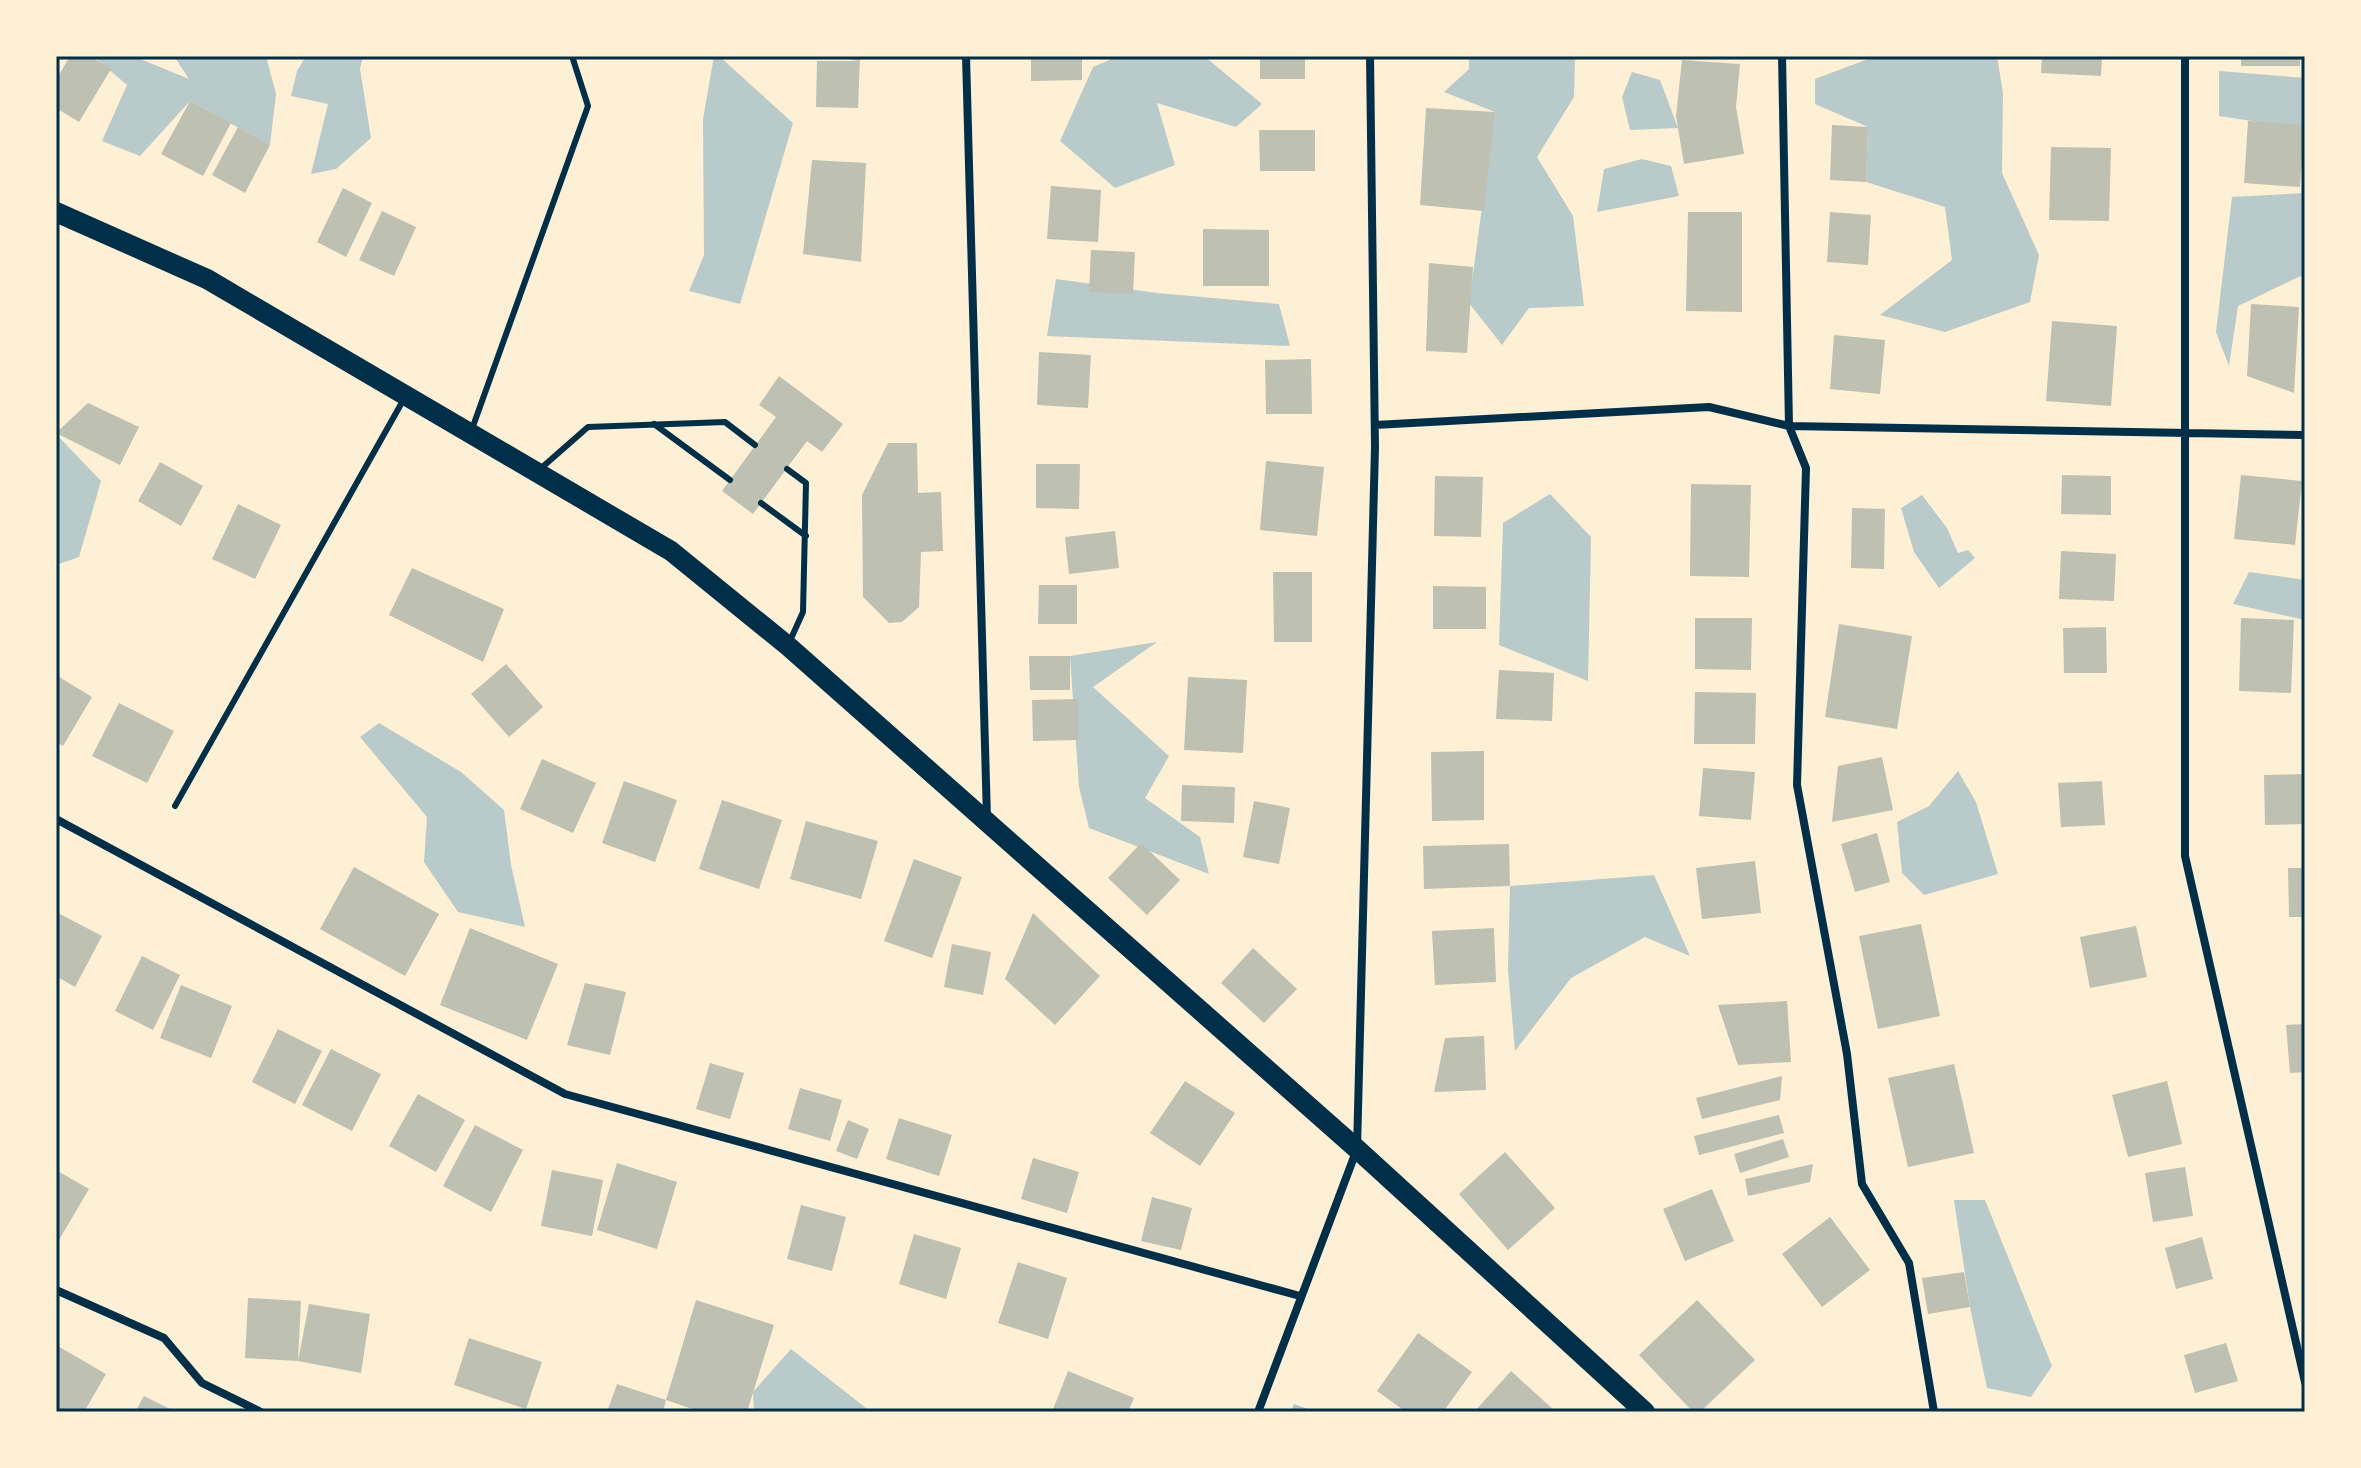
<svg xmlns="http://www.w3.org/2000/svg" width="2361" height="1468" viewBox="0 0 2361 1468" font-family="'Noto Serif',serif">
	<style>
		.green { fill: #b9caca }
		.building { fill: #bec0b2 }
		.lines { fill: none; stroke-linecap: round; stroke-linejoin: round }
		.service { stroke: #003049; stroke-width: 6 }
		.minor { stroke: #003049; stroke-width: 8 }
		.primary { stroke: #003049; stroke-width: 20 }
		.neatline { fill: none; stroke: #003049; stroke-width: 3 }
	</style>
	<rect width="100%" height="100%" fill="#fdf0d5"/>
	<path class="green" d="M93,56H133L189,79L174,56H266L276,94L270,145L190,101L140,156L102,141L127,85Z
		M306,56H363L360,69L371,138L336,169L311,174L328,104L291,96L297,71Z
		M714,56H719L793,123L740,304L689,291L704,255L703,119Z
		M1119,56H1204L1262,104L1236,127L1157,103L1175,165L1115,188L1060,141L1093,67Z
		M1469,56H1575L1574,97L1537,157L1573,216L1584,306L1529,308L1502,345L1469,303L1495,112L1444,92L1469,69Z
		M1868,56H1997L2003,93L2002,173L2039,255L2030,302L1945,332L1880,315L1952,260L1945,207L1866,182L1868,127L1815,104V79L1868,59Z
		M2219,71L2305,78V129L2219,116Z
		M1632,72L1660,80L1678,128L1630,130L1622,97Z
		M1642,159L1671,166L1679,196L1597,212L1604,169Z
		M2305,193V274L2238,306L2229,366L2216,332L2232,197Z
		M1056,279L1157,293L1279,304L1290,346L1047,336Z
		M56,434L101,481L79,557L56,565Z
		M1550,494L1591,537L1588,681L1499,645L1503,523Z
		M1922,495L1947,528L1958,553L1968,550L1975,558L1939,588L1914,552L1901,508Z
		M2249,572L2305,580V620L2233,604Z
		M1157,642L1093,687L1169,756L1145,798L1200,837L1209,874L1089,828L1079,787L1070,656Z
		M379,723L461,772L504,810L511,865L525,927L458,912L424,862L427,817L360,737Z
		M1958,771L1976,802L1998,874L1924,895L1902,873L1897,822L1929,806Z
		M1654,875L1690,956L1645,937L1571,978L1515,1051L1508,970L1510,886Z
		M1954,1200H1985L2052,1366L2031,1397L1987,1388L1970,1307Z
		M791,1349L871,1412H754L753,1392Z"/>
	<path class="building" d="M70,56H90L111,69L79,122L56,108V80Z
		M835,56H860L858,108L816,107L817,61H859Z
		M1031,56H1082V80L1031,81Z
		M1260,56H1305V79H1260Z
		M2042,56H2102L2101,76L2041,73Z
		M2241,56H2300V66H2241Z
		M1682,60L1740,64L1736,107L1744,154L1684,164L1676,116Z
		M190,101L231,123L203,176L161,154Z
		M1426,108L1495,112L1484,211L1420,205Z
		M2248,121L2304,125L2300,187L2244,183Z
		M1832,125L1868,127L1866,182L1830,180Z
		M238,127L270,145L245,193L212,175Z
		M1259,130H1315V171H1260Z
		M2051,147L2111,148L2109,221L2049,220Z
		M812,160L866,163L861,262L803,254Z
		M1051,186L1101,190L1098,242L1047,239Z
		M343,188L372,203L346,257L317,242Z
		M382,211L416,227L394,276L359,260Z
		M1688,212H1742V312L1686,311Z
		M1830,212L1871,215L1868,265L1827,262Z
		M1203,229L1269,230V286H1203Z
		M1091,250L1135,252L1133,294L1089,292Z
		M1429,263L1473,267L1467,353L1426,351Z
		M2251,304L2299,307L2294,393L2247,376Z
		M2052,321L2117,326L2111,406L2046,401Z
		M1834,335L1885,340L1880,394L1830,389Z
		M1039,352L1091,355L1088,408L1037,405Z
		M1311,359L1312,414H1266L1265,360Z
		M779,376L843,424L822,452L807,441L753,514L722,491L776,417L759,405Z
		M88,403L139,427L120,465L56,433Z
		M888,443H917L918,493L941,492L943,551L921,552L919,607L902,622L889,623L863,597L862,495Z
		M1266,461L1324,467L1317,536L1260,530Z
		M160,462L203,486L181,526L138,501Z
		M1036,464H1080L1079,509L1036,508Z
		M2062,475L2111,476V515L2061,514Z
		M2241,475L2302,481L2295,545L2234,539Z
		M1435,476L1483,477L1481,537L1434,536Z
		M1691,484L1751,485L1749,577L1690,576Z
		M238,504L281,525L255,579L212,559Z
		M1852,508L1885,509L1884,569L1851,568Z
		M1115,531L1119,568L1069,574L1065,537Z
		M2061,551L2116,554L2114,601L2059,599Z
		M412,568L504,609L483,662L389,615Z
		M1273,572H1312V642H1274Z
		M1039,585H1077V624H1038Z
		M1433,586L1486,587V629H1433Z
		M1695,618H1752L1751,670L1695,669Z
		M2241,618L2294,620L2291,693L2239,691Z
		M1839,624L1912,636L1897,729L1825,717Z
		M2106,627L2107,673H2064L2063,628Z
		M1029,656H1070V690H1030Z
		M506,664L543,707L509,737L471,694Z
		M1499,670L1554,673L1552,721L1496,719Z
		M56,675L92,697L63,746L56,742Z
		M1188,677L1247,680L1243,753L1184,750Z
		M1695,692L1756,693L1755,744H1694Z
		M1078,699V740L1033,741L1032,700Z
		M119,703L174,731L147,783L92,756Z
		M1484,751V820L1432,821L1431,752Z
		M1882,757L1893,810L1832,822L1838,766Z
		M542,759L596,783L573,833L520,809Z
		M1703,768L1755,772L1751,820L1699,816Z
		M2305,774V824L2265,825L2264,775Z
		M624,781L677,800L655,862L602,843Z
		M2102,781L2105,825L2061,827L2058,783Z
		M1182,785L1235,787L1234,823L1181,821Z
		M722,800L782,820L759,889L699,869Z
		M1254,801L1290,808L1279,864L1243,857Z
		M806,821L878,841L861,899L790,879Z
		M1877,833L1890,882L1855,892L1841,844Z
		M1141,843L1180,880L1147,915L1108,878Z
		M1509,844L1510,886L1424,889L1423,846Z
		M914,859L962,877L932,958L884,941Z
		M1755,861L1761,913L1702,919L1696,868Z
		M354,867L439,914L405,976L320,929Z
		M2288,868H2305V917H2289Z
		M56,912L102,936L75,987L56,976Z
		M1033,913L1100,976L1055,1025L1005,979Z
		M1921,924L1940,1016L1878,1029L1859,936Z
		M2136,926L2147,977L2090,988L2080,937Z
		M470,928L558,964L527,1040L440,1005Z
		M1494,928L1496,982L1435,985L1432,931Z
		M952,944L991,952L983,995L944,987Z
		M1253,948L1297,989L1264,1023L1221,983Z
		M142,956L180,975L153,1030L115,1011Z
		M585,983L626,992L610,1055L567,1045Z
		M181,985L232,1006L211,1058L160,1038Z
		M1787,1001L1791,1062L1738,1065L1718,1005Z
		M2305,1024V1072L2290,1073L2286,1025Z
		M278,1029L322,1051L295,1104L252,1082Z
		M1484,1036L1486,1090L1434,1092L1445,1038Z
		M331,1049L381,1074L352,1131L302,1105Z
		M710,1063L744,1073L730,1119L696,1109Z
		M1954,1064L1974,1153L1908,1167L1888,1078Z
		M1782,1076L1780,1100L1702,1119L1696,1098Z
		M1185,1081L1235,1113L1200,1166L1150,1133Z
		M2167,1081L2182,1144L2128,1157L2112,1095Z
		M800,1088L842,1100L830,1141L788,1129Z
		M418,1094L465,1120L436,1172L389,1146Z
		M1779,1115L1784,1133L1699,1155L1694,1136Z
		M899,1118L952,1135L939,1176L886,1159Z
		M848,1120L869,1129L857,1159L836,1151Z
		M475,1125L523,1150L491,1212L443,1186Z
		M1783,1139L1789,1157L1740,1173L1734,1154Z
		M1505,1152L1555,1208L1508,1250L1459,1194Z
		M1033,1158L1079,1172L1067,1213L1021,1199Z
		M617,1163L677,1182L657,1249L597,1230Z
		M1813,1164L1810,1182L1748,1196L1745,1179Z
		M2185,1167L2193,1216L2153,1222L2145,1173Z
		M56,1170L89,1189L56,1245Z
		M552,1170L603,1180L592,1236L541,1226Z
		M1712,1189L1734,1241L1685,1261L1663,1209Z
		M1152,1197L1192,1208L1181,1250L1141,1241Z
		M801,1205L846,1217L832,1271L787,1259Z
		M1830,1217L1870,1270L1822,1307L1782,1254Z
		M914,1234L961,1248L946,1299L899,1284Z
		M2202,1237L2213,1279L2176,1289L2165,1248Z
		M1018,1262L1067,1278L1048,1339L998,1323Z
		M1964,1272L1970,1307L1928,1314L1922,1278Z
		M248,1298L301,1301L298,1361L245,1358Z
		M696,1300L774,1325L747,1412H701L666,1400Z
		M1697,1300L1755,1360L1700,1412H1693L1639,1355Z
		M309,1304L370,1314L361,1373L298,1361Z
		M1418,1333L1472,1372L1443,1412H1406L1377,1391Z
		M469,1338L542,1362L526,1409L454,1385Z
		M2226,1343L2238,1381L2195,1393L2184,1355Z
		M56,1345L106,1374L84,1412H56Z
		M1068,1371L1134,1398L1128,1412H1052Z
		M1511,1371L1556,1412H1474Z
		M617,1384L666,1400L663,1412H607Z
		M144,1396L176,1412H135Z
		M1294,1404L1316,1412H1291Z"/>
	<g class="lines">
		<path class="service" d="M654,424L730,480
			M472,429L588,106L572,56
			M787,469L806,483L803,612L789,643
			M539,470L588,427L725,422L755,445
			M761,503L806,536
			M175,806L405,397"/>
		<path class="minor" d="M966,56L987,819
			M1782,56L1789,426L1806,468L1797,785L1847,1054L1862,1184L1909,1263L1934,1412
			M2185,56V856L2305,1382
			M1375,425L1709,407L1789,426L2305,435
			M56,819L565,1094L1300,1296
			M56,1290L164,1338L202,1383L261,1412
			M1258,1412L1357,1149L1375,447L1370,56"/>
		<path class="primary" d="M56,212L207,279L671,551L788,646L1357,1149L1645,1412"/>
	</g>
	<rect width="2361" height="1468" fill="none" stroke="#fdf0d5" stroke-width="116"/>
	<rect x="58" y="58" width="2245" height="1352" class="neatline"/>
</svg>
